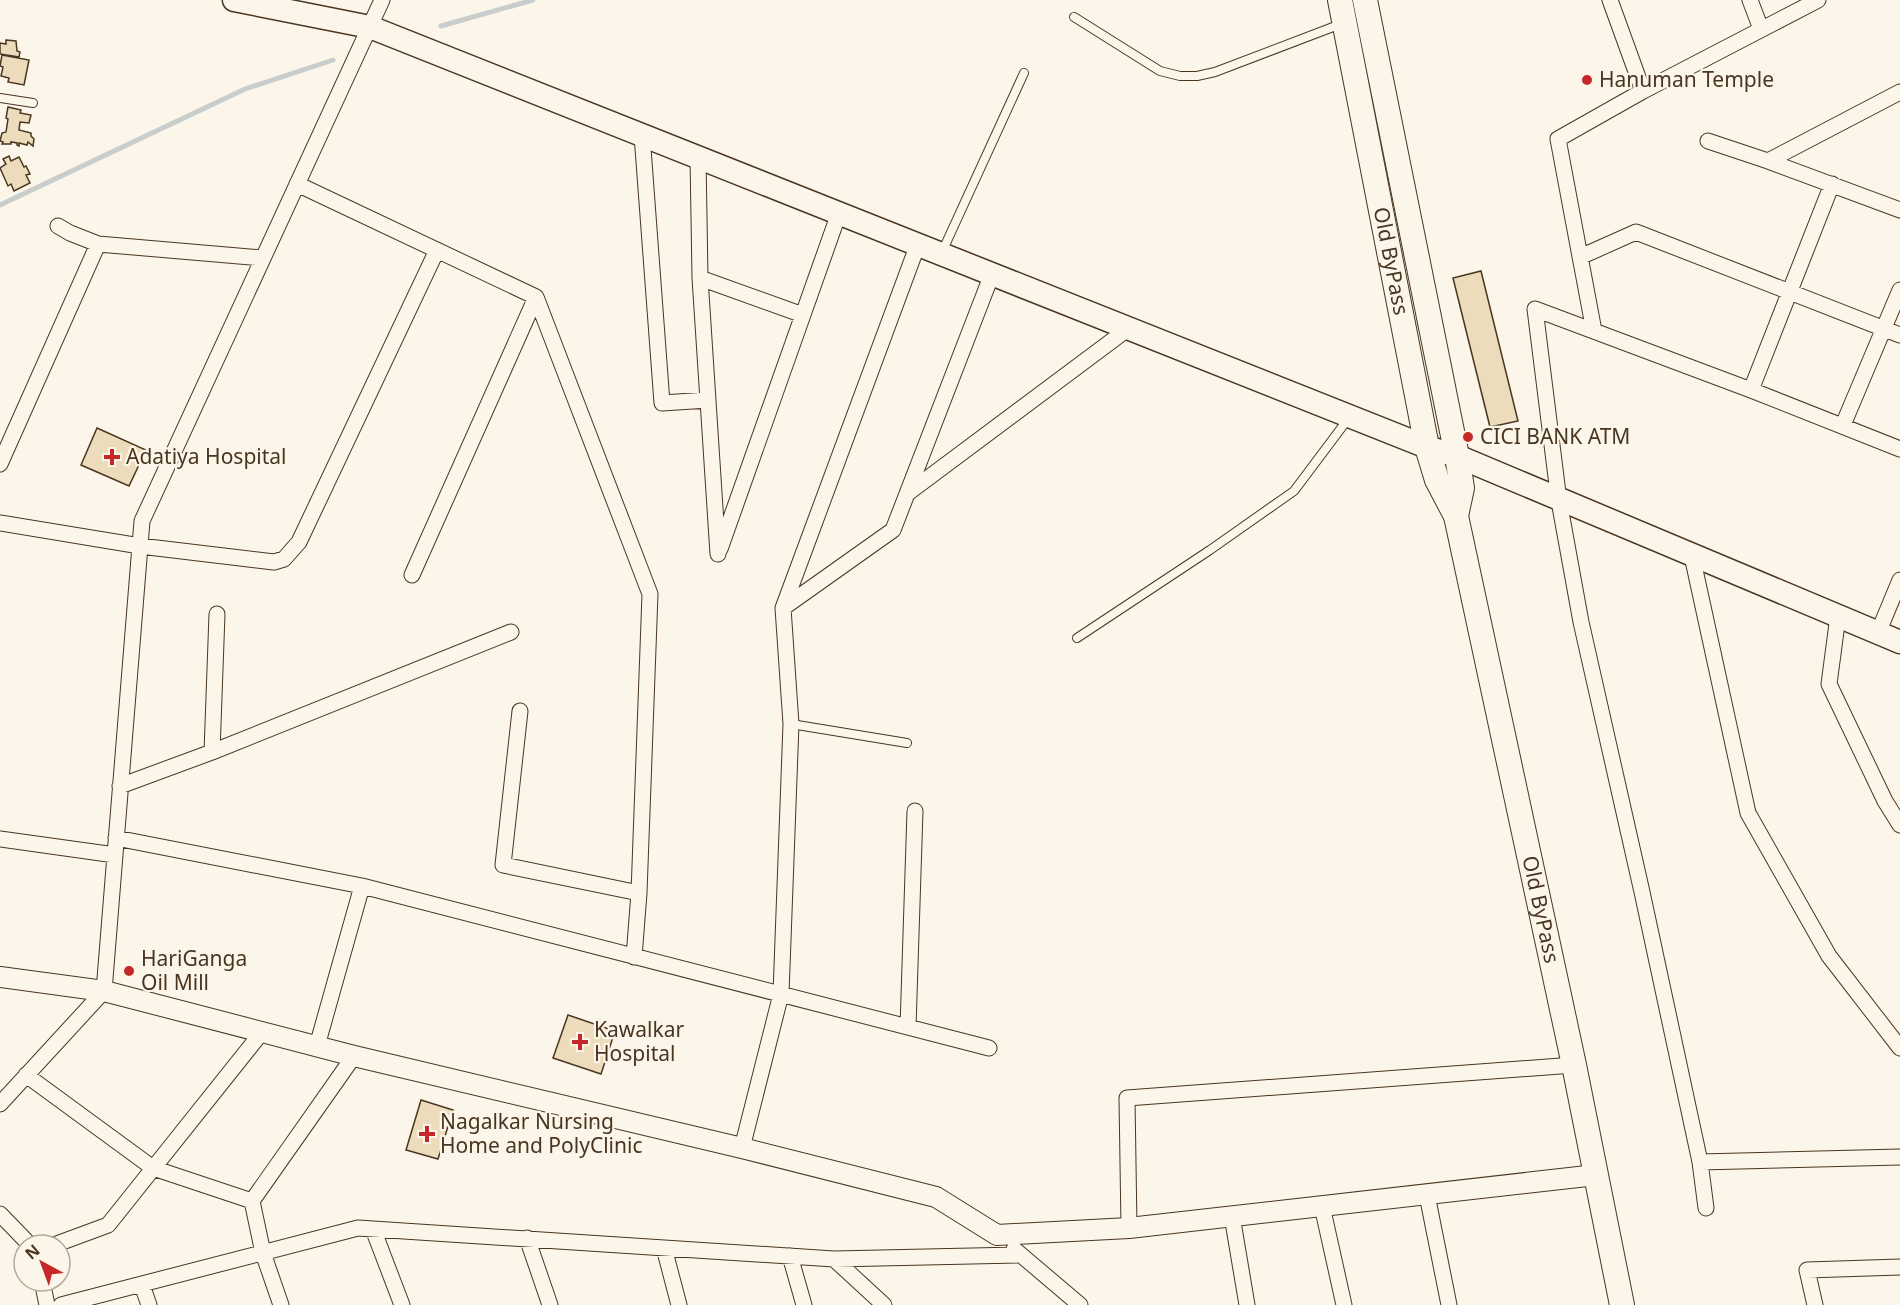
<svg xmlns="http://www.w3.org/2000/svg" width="1900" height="1305" viewBox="0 0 1900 1305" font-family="'Noto Sans',sans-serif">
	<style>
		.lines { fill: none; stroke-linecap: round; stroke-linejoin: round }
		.stream { stroke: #c9cecd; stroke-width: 5 }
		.building { fill: #ecdcbc; stroke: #4a3520; stroke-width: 1.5 }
		.service-casing { stroke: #4a3520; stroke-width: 10 }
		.minor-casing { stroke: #4a3520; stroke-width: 17 }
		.tertiary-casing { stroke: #4a3520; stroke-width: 22 }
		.secondary-casing { stroke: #4a3520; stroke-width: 25 }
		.primary-casing { stroke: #4a3520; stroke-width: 26 }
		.service { stroke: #fbf6e9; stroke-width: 8 }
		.minor { stroke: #fbf6e9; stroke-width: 15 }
		.tertiary { stroke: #fbf6e9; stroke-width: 20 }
		.secondary { stroke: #fbf6e9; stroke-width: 22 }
		.primary { stroke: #fbf6e9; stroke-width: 24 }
		.poi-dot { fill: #c62828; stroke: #fbf6e9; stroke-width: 2 }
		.labels { text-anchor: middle; stroke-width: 4.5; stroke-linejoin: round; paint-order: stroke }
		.poi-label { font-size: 21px; fill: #4a3520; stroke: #fbf6e9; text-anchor: start }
		.street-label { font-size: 21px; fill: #4a3520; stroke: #fbf6e9 }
	</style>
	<rect width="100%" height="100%" fill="#fbf6e9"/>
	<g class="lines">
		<path class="stream" d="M441,26L533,0
			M0,205L245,89L333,60"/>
	</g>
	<path class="building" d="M6,40L16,41L17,51L20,52L19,57L0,54V43L6,44Z
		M2,55L29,60L24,85L8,82L9,78L1,76L3,67L0,66Z
		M8,107L21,110L20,113L31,115L29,123L20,122L19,130L31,133V136L34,139L33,146L28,142L27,145L19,143V146L17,145V143L11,142V144H2L3,142L0,141L2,133L6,132L8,119L6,118Z
		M9,156L11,161L19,157L24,167L26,166L30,174L26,175L30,183L14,191L11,184L8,186L0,168L6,164L3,159Z
		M1481,271L1518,421L1490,427L1453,278Z
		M97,428L146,450L129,486L81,465Z
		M568,1015L615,1031L601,1074L553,1058Z
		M421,1100L453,1110L438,1159L406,1150Z"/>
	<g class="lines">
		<defs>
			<path id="service" d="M1074,17L1160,71L1180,76H1197L1215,72L1341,24
				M0,98L33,103
				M942,252L1024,73
				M1077,638L1210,550L1294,491L1348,419
				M791,724L907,743"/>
			<path id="minor" d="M1610,0L1643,91
				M1750,0L1761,29
				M642,135L662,403L708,400
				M1708,141L1768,161L1900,210
				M698,157L700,278L718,554
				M1768,161L1900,92
				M297,184L536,297L412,575
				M58,226L70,233L98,244L263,258
				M1580,257L1636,232L1900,335
				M700,278L803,315
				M536,297L650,594L639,893L634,957
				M1594,331L1558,139L1643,91L1818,0
				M1751,390L1832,184
				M1843,425L1900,290
				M0,464L98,244
				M908,493L1129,328
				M0,523L140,546L274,562L284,559L299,542L437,250
				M720,549L839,213
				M1692,556L1748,813L1829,956L1900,1048
				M783,608L893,530L992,274
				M1838,616L1829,684L1885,801L1900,825
				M1878,633L1900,580
				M520,711L503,865L639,893
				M212,752L217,614
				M120,786L212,752L511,632
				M116,838L362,886L989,1048
				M0,839L115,855
				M908,1027L915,811
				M317,1046L362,886
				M26,1075L153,1168L252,1201
				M0,1104L104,991L142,521L382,0
				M742,1148L781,994L791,724L783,608L918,244
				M1700,1162L1642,892L1581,622L1559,501L1535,309L1751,390L1900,449
				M1427,1195L1449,1305
				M1322,1206L1344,1305
				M1706,1208L1700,1162L1900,1157
				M0,1214L30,1245
				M1232,1216L1247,1305
				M1129,1228L1127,1098L1574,1065
				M373,1229L402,1305
				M527,1238L550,1305
				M54,1245L108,1225L262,1032
				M664,1248L679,1305
				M1014,1249L1080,1305
				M790,1256L804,1305
				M834,1259L884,1305
				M42,1281L47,1305
				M142,1285L149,1305
				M61,1305L358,1228L834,1259L1021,1255
				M281,1305L263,1253L252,1201L354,1056
				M1815,1305L1807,1270L1900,1267"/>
			<path id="tertiary" d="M0,977L104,991L354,1056L742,1148L936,1197L997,1235L1129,1228L1596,1175"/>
			<path id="secondary" d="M234,0L370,27L1427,447L1457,456L1900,642"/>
			<g id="primary">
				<path id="s1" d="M1340,0L1427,447L1437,480L1456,516L1574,1065L1622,1305"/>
				<path d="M1365,0L1457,456L1462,488L1456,516"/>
			</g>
		</defs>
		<use href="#service" class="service-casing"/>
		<use href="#minor" class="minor-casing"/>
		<use href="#tertiary" class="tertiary-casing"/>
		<use href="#secondary" class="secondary-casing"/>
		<use href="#primary" class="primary-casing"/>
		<use href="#service" class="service"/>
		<use href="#minor" class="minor"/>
		<use href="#tertiary" class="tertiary"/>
		<use href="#secondary" class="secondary"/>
		<use href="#primary" class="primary"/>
	</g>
	<g class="poi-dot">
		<circle cx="1587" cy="80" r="6"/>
		<circle cx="1468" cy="437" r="6"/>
		<path d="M109 448h6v6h6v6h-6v6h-6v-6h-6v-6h6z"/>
		<circle cx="129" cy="971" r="6"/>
		<path d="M577 1033h6v6h6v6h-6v6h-6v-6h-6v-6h6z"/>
		<path d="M424 1125h6v6h6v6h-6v6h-6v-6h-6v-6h6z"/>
	</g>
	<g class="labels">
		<g class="poi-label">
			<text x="1599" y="87">Hanuman Temple</text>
			<text x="1480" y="444">CICI BANK ATM</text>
			<text x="126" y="464">Adatiya Hospital</text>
			<text x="141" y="966">HariGanga<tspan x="141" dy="24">Oil Mill</tspan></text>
			<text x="594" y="1037">Kawalkar<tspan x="594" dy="24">Hospital</tspan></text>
			<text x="440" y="1129">Nagalkar Nursing<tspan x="440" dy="24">Home and PolyClinic</tspan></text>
		</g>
		<g class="street-label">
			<text dy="7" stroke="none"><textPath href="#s1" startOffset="266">Old ByPass</textPath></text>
			<text dy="7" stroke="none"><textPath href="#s1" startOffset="933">Old ByPass</textPath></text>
		</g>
	</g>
	<g transform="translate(42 1263) rotate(319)"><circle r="28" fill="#fbf6e9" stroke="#b4a999" stroke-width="1.5"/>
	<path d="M0-4.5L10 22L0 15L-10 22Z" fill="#c62828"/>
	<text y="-9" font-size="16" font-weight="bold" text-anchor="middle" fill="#4a3520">N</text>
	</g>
</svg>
